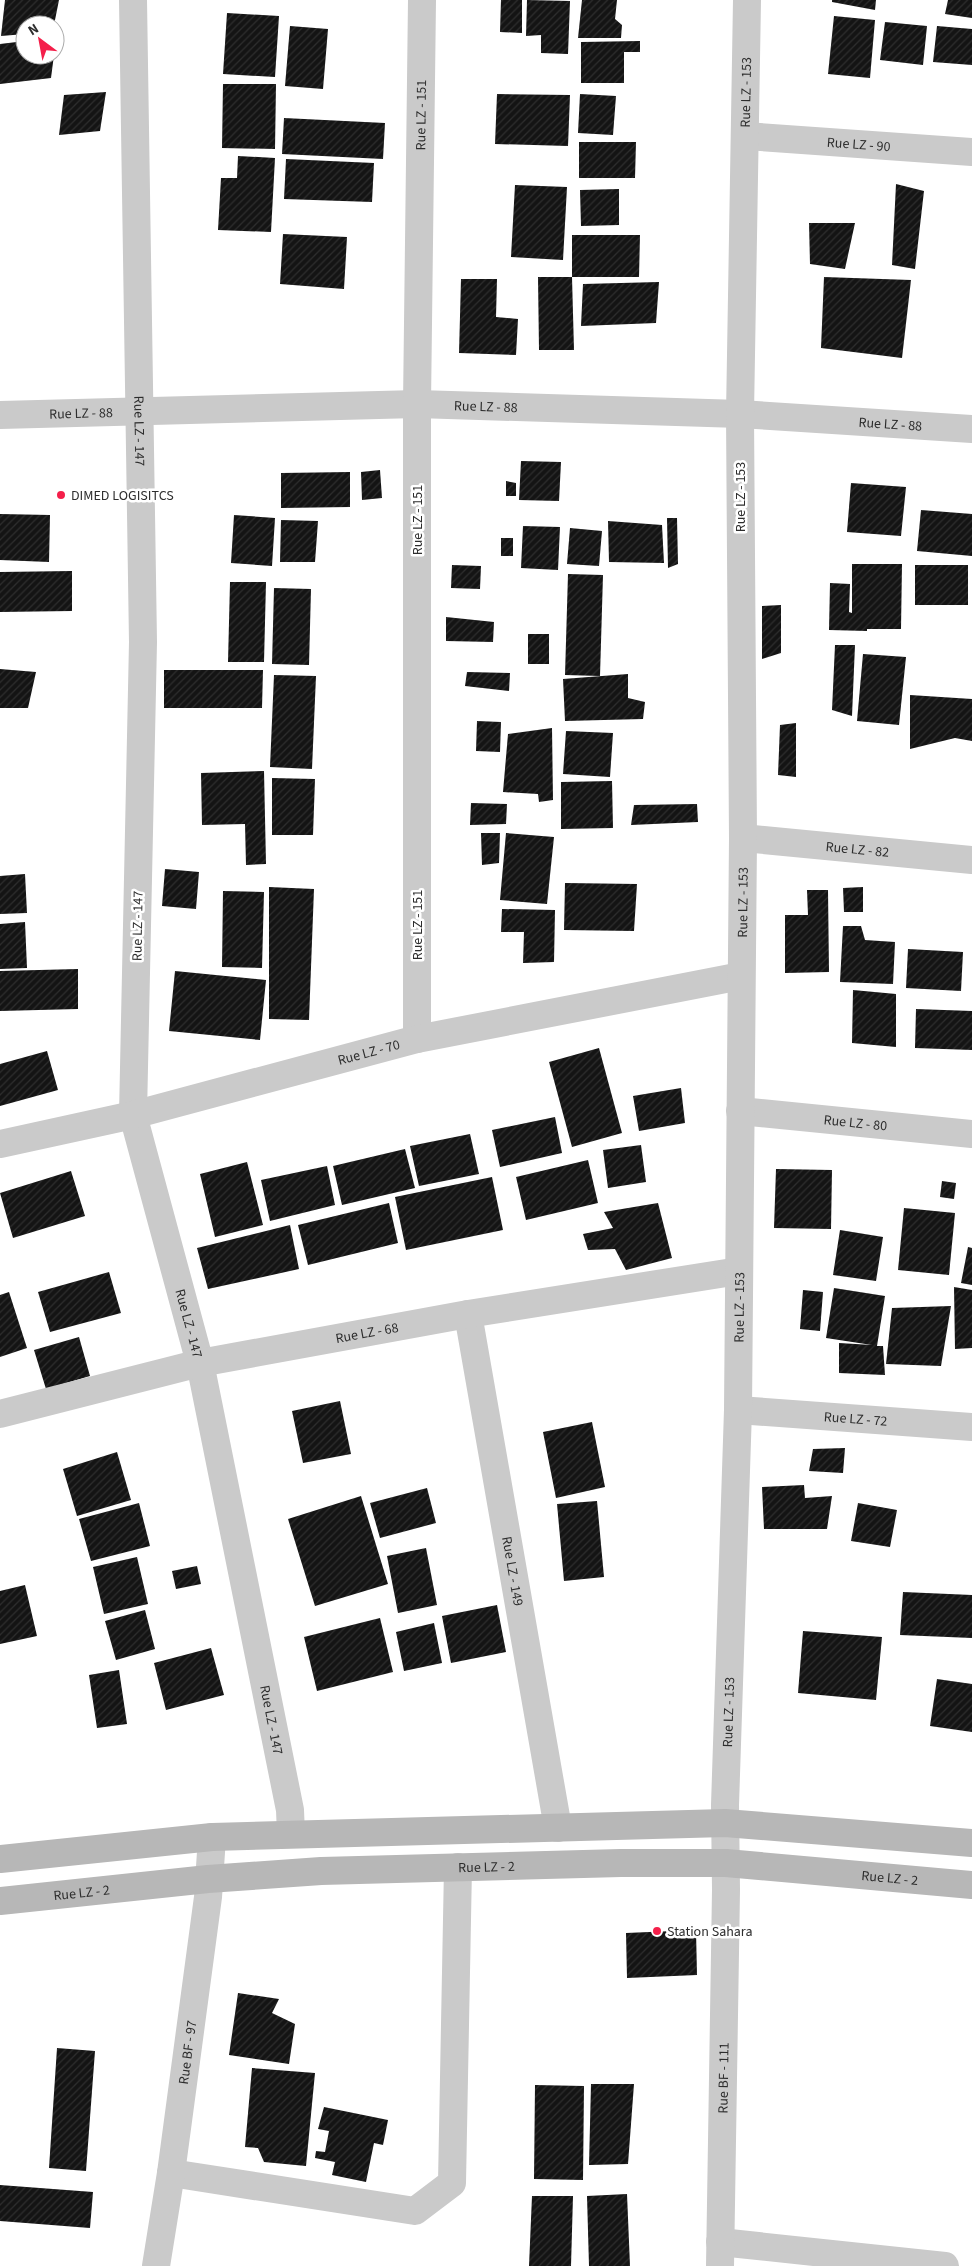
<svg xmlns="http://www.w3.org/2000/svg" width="972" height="2266" viewBox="0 0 972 2266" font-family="'Source Sans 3',sans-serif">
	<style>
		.building { fill: url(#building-hatch) }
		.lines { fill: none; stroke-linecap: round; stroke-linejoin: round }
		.minor { stroke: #cacaca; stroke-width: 28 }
		.secondary { stroke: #b7b7b7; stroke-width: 28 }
		.poi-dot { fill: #f41f4a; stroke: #fff; stroke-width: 2 }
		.labels { text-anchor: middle; stroke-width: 5; stroke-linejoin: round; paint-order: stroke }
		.street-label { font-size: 14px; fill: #2d2d2d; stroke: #fff }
		.poi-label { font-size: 14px; fill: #2d2d2d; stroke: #fff; text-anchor: start }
	</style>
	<defs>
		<pattern id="building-hatch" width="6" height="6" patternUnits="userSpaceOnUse" patternTransform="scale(1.25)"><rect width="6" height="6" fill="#141414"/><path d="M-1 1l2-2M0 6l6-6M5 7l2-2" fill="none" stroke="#2e2e2e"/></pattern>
	</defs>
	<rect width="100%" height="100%" fill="#fff"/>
	<path class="building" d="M5,0H59L54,25H25V34L1,36Z
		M501,0H522V33L500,32Z
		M527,0L570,1L568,54L541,53V35L526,36Z
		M582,0H617L615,19L622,25L621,38H578Z
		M832,0H876L875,10L832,2Z
		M948,0H972V18L945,14Z
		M227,13L279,16L275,77L223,74Z
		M834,16L875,20L870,78L828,74Z
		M885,22L927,26L923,65L880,60Z
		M290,26L328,29L323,89L285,86Z
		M937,26L972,29V65L933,62Z
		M25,41V55H54L51,78L0,84V44Z
		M640,41V52H624V83H581V42Z
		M223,84H276L275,149L222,148Z
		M106,92L100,131L59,135L64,95Z
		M497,94L570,95L568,146L495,144Z
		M580,94L616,96L613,135L578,133Z
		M284,118L385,123L383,159L282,154Z
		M579,142H636L635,178H579Z
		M238,156L275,158L271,232L218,230L221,178H237Z
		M286,159L374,163L372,202L284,199Z
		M896,184L924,191L915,269L892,265Z
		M515,185L567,187L563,260L511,257Z
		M619,189V225L581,226L580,190Z
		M809,223H855L845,269L810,264Z
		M283,234L347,237L344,289L280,284Z
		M572,235H640L639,277H572Z
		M538,277H572L574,350H539Z
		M824,277L911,280L902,358L821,348Z
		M461,279H497L496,317L518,319L516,355L459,353Z
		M659,282L656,323L581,326L583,284Z
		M521,461L561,462L559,501L519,500Z
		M380,470L382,498L362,500L361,472Z
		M350,472V507L281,508V473Z
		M506,481L516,483V496H506Z
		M851,483L906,487L901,536L847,532Z
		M921,510L972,514V556L917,551Z
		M0,514L50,515L49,562L0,560Z
		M234,515L275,518L272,566L231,563Z
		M667,518H677L678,564L668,568Z
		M281,520L318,521L315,562H280Z
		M608,521L662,525L664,563L609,562Z
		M523,526L560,527L558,570L521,568Z
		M570,528L602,531L599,566L567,564Z
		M501,538H513V556H501Z
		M852,564H902L901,629H867V631L829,630L830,583L850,584L849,612L852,613Z
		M452,565L481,566L480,589L451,588Z
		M915,565H968V605H915Z
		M72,571V611L0,612V572Z
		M568,574L603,575L600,676L565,675Z
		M230,582H266L264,662H228Z
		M274,588L311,589L309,665L272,664Z
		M781,605V653L762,659V606Z
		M446,617L494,622L493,642L446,641Z
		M528,634H549V664H528Z
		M835,645H855L852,716L832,710Z
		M863,654L906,657L899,725L857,721Z
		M0,669L36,672L28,708H0Z
		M164,670H263L262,708H164Z
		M467,672L510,673L509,691L465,686Z
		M628,674V698L645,702L643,719L565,721L563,679Z
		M274,675L316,676L312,769L270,767Z
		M910,695L972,699V741L955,738L910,749Z
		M477,721L501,722L500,752L476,751Z
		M796,723V777L778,775L780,725Z
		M552,728L553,800L539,802L538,794L503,792L508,734Z
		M566,731L613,733L610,777L563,774Z
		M264,771L266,864L246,865L245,824L202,825L201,773Z
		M272,778L315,779L313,835H272Z
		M612,781L613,828L561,829V782Z
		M471,803L507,804L506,824L470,825Z
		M697,804L698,822L631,825L634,805Z
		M481,833H500L499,863L482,865Z
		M506,833L554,837L547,904L500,900Z
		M165,869L199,872L196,909L162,906Z
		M25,874L27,913L0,914V876Z
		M565,883L637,884L634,931L564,930Z
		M269,887L314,889L309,1020L269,1019Z
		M863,887V912H844L843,888Z
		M807,890H828L829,972L785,973V915H808Z
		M223,891L264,892L262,968L222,967Z
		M502,909L555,910L554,962L523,963L524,932H501Z
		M25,922L27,968L0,969V924Z
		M843,926H861L865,940L895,942L893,984L840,982Z
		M908,949L963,952L961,991L906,988Z
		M78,969V1009L0,1011V971Z
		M175,971L266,980L260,1040L169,1031Z
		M853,990L896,994V1047L852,1043Z
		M916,1009L972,1011V1050L915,1048Z
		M599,1048L622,1133L572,1147L549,1062Z
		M47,1051L58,1090L0,1106V1064Z
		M681,1088L685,1123L639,1131L633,1096Z
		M555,1117L562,1153L500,1167L492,1130Z
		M470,1134L479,1174L419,1186L410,1146Z
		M641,1145L646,1182L608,1188L603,1150Z
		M405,1149L415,1188L342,1205L333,1166Z
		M588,1160L598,1203L526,1220L516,1177Z
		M247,1162L263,1225L215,1237L200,1174Z
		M327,1166L335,1205L270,1221L261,1180Z
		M776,1169L832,1170L831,1229L774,1228Z
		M71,1171L85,1216L13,1238L0,1193Z
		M492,1177L503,1230L406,1250L395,1197Z
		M942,1181L956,1183L954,1199L940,1197Z
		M389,1203L398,1243L308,1265L298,1225Z
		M658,1203L672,1258L626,1270L615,1249L588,1250L583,1234L613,1228L604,1212Z
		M904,1208L955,1213L949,1275L898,1270Z
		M290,1225L299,1269L208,1289L197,1248Z
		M840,1230L883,1237L876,1281L833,1275Z
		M968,1247L972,1248V1285L961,1283Z
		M109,1272L121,1313L50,1332L38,1292Z
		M954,1287L972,1290V1348L955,1349Z
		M834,1288L885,1296L877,1346H883L885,1375L839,1373V1343L872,1345L826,1338Z
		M803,1290L823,1292L820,1331L800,1329Z
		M9,1292L27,1348L0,1357V1295Z
		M951,1306L941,1366L886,1364L892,1308Z
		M79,1337L90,1376L46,1389L34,1350Z
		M340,1401L351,1454L303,1463L292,1411Z
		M592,1422L605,1487L556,1498L543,1432Z
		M845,1448L843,1473L809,1471L813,1449Z
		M117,1452L131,1500L77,1516L63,1469Z
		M804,1485L805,1498L832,1496L827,1529H764L762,1487Z
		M427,1488L436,1523L380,1538L370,1503Z
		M361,1496L388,1584L315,1606L288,1519Z
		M597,1501L604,1577L564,1581L557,1504Z
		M139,1503L150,1546L91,1561L79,1519Z
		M858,1503L897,1510L890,1547L851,1541Z
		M426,1548L437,1605L398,1613L387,1556Z
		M137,1557L148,1604L104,1614L93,1567Z
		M197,1566L201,1584L176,1589L172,1571Z
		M25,1585L37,1636L0,1644V1591Z
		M903,1592L972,1595V1638L900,1635Z
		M497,1605L506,1652L451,1663L442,1616Z
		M145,1610L155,1649L116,1660L105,1621Z
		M380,1618L393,1672L317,1691L304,1637Z
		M434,1623L442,1663L404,1671L396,1632Z
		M803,1631L882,1637L876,1700L798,1693Z
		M211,1648L224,1695L166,1710L154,1663Z
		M119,1670L127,1724L97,1728L89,1675Z
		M937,1679L972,1684V1732L930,1726Z
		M696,1930L697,1975L627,1978L626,1933Z
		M238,1993L279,1999L272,2013L295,2024L289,2064L229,2055Z
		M57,2048L95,2051L86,2171L49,2168Z
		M252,2068L315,2073L306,2166L264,2162L258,2148L245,2147Z
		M591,2084H634L628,2164L589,2165Z
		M535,2085L584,2086L583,2180L534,2179Z
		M324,2107L388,2120L383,2145L374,2143L366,2182L332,2175L335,2162L315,2158L316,2151L325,2152L329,2131L318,2129Z
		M0,2185L93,2192L90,2228L0,2221Z
		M627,2194L630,2266H589L587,2196Z
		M532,2196H573L571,2266H529Z"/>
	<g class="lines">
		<g class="minor">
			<path id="s1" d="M133,0L143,642L133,1115L200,1363L290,1810L291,1834"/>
			<path id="s2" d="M745,136L972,152"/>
			<path id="s3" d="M0,415L417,404L740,414L972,429"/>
			<path id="s4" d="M743,838L972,860"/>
			<path id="s5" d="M417,1039V404L422,0"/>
			<path id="s6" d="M740,1111L972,1134"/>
			<path id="s7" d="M0,1144L133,1115L417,1039L741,976"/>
			<path id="s8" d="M468,1314L558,1828"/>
			<path id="s9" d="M738,1410L972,1427"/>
			<path id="s10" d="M0,1414L200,1363L468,1314L739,1271"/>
			<path d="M171,2173L415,2211L452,2183L458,1867"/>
			<path d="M720,2242L945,2266"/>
			<path id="s11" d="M156,2266L171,2173L208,1897L212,1837"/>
			<path id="s12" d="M720,2266L726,1890L725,1805L738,1410L743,838L740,414L747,0"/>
		</g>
		<g class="secondary">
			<path d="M0,1859L212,1837L725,1823L972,1843"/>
			<path id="s13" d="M0,1901L208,1879L321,1871L621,1863H726L972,1885"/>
		</g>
	</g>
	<g class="poi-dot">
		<circle cx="61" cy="495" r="5"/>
		<circle cx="657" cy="1931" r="5"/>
	</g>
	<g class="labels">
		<g class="street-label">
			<text dy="5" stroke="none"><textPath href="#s12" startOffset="2174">Rue LZ - 153</textPath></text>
			<text dy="5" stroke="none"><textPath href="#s5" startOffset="924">Rue LZ - 151</textPath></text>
			<text dy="5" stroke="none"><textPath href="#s2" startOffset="114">Rue LZ - 90</textPath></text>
			<text dy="5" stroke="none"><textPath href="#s3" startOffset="486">Rue LZ - 88</textPath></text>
			<text dy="5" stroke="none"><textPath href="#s3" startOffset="81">Rue LZ - 88</textPath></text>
			<text dy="5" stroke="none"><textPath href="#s3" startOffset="891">Rue LZ - 88</textPath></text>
			<text dy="5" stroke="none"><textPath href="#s1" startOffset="431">Rue LZ - 147</textPath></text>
			<text transform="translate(740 497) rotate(-90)" y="5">Rue LZ - 153</text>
			<text transform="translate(417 520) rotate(-90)" y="5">Rue LZ - 151</text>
			<text dy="5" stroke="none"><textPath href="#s4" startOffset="115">Rue LZ - 82</textPath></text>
			<text dy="5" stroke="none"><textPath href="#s12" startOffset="1364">Rue LZ - 153</textPath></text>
			<text transform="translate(417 925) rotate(-90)" y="5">Rue LZ - 151</text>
			<text transform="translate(137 926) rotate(-89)" y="5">Rue LZ - 147</text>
			<text dy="5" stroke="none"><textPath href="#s7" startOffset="380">Rue LZ - 70</textPath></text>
			<text dy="5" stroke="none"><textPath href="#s6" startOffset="116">Rue LZ - 80</textPath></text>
			<text dy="5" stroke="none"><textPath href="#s12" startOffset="959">Rue LZ - 153</textPath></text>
			<text dy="5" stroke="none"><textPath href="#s1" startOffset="1331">Rue LZ - 147</textPath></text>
			<text dy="5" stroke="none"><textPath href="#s10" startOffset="376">Rue LZ - 68</textPath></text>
			<text dy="5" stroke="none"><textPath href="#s9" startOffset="118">Rue LZ - 72</textPath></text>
			<text dy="5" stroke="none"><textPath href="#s8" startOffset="261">Rue LZ - 149</textPath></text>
			<text dy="5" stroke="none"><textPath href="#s12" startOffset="554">Rue LZ - 153</textPath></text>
			<text dy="5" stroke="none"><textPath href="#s1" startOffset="1736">Rue LZ - 147</textPath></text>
			<text dy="5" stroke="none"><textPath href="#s13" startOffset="488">Rue LZ - 2</textPath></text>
			<text dy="5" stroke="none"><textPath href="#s13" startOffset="892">Rue LZ - 2</textPath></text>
			<text dy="5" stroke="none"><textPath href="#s13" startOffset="82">Rue LZ - 2</textPath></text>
			<text dy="5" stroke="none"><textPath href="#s11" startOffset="216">Rue BF - 97</textPath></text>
			<text dy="5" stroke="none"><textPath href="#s12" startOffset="188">Rue BF - 111</textPath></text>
		</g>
		<g class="poi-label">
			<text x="71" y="500">DIMED LOGISITCS</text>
			<text x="667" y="1936">Station Sahara</text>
		</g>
	</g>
	<g transform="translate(40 40) rotate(328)"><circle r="24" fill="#ffffff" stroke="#ababab"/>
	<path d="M0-4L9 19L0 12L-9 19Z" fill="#f41f4a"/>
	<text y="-8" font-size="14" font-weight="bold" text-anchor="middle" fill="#2d2d2d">N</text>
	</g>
</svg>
